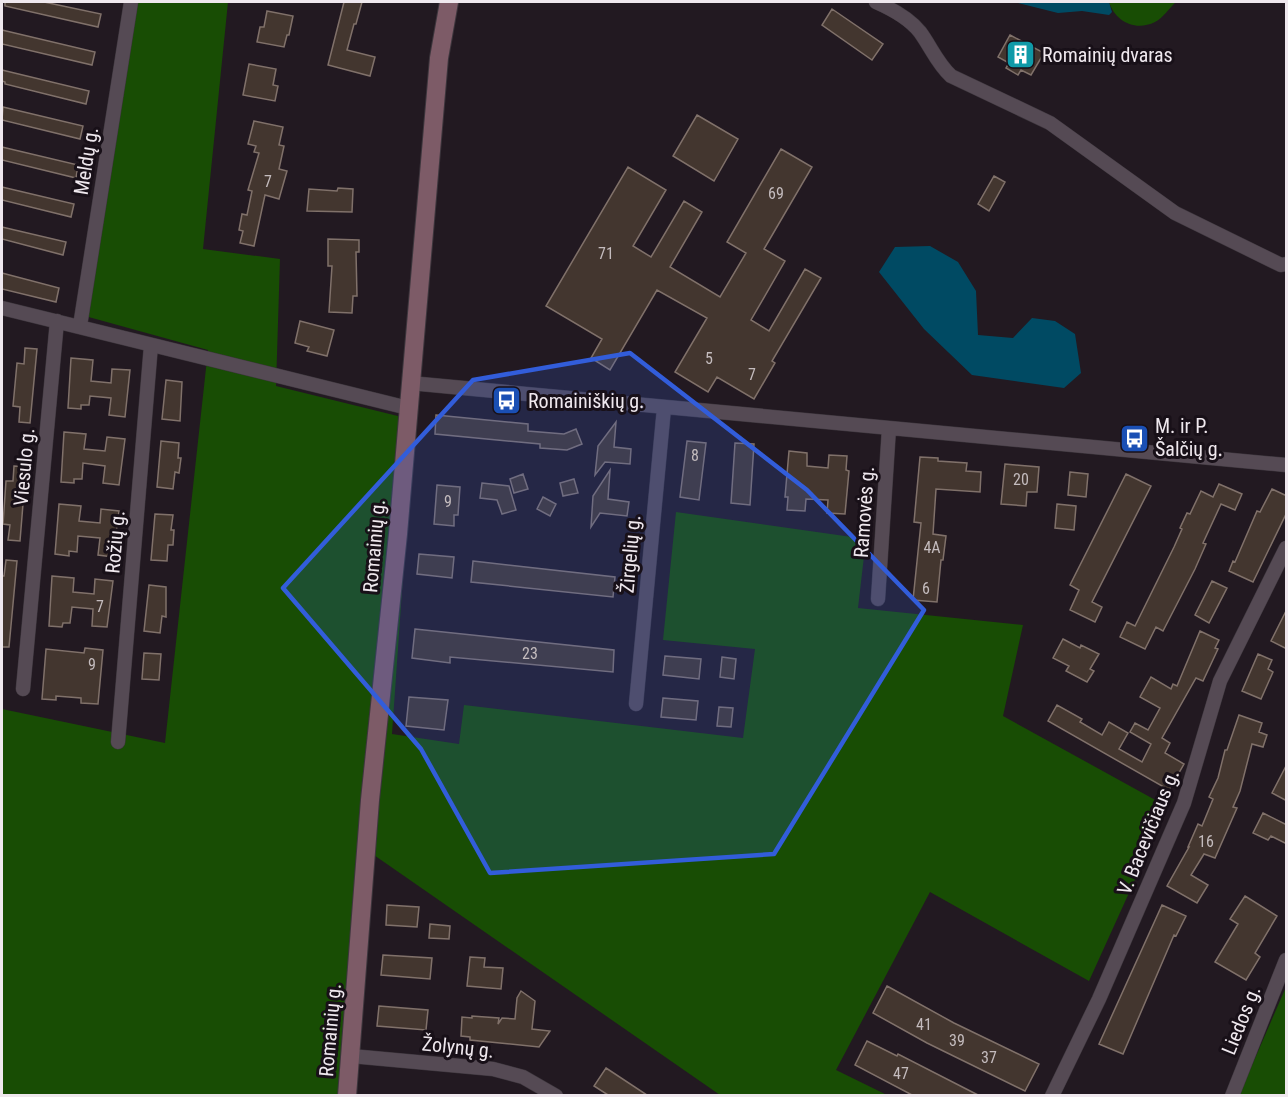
<svg xmlns="http://www.w3.org/2000/svg" width="1288" height="1097" viewBox="0 0 1288 1097" font-family="'Roboto Condensed',sans-serif">
	<style>
		.green { fill: #184d04 }
		.water { fill: #004a63 }
		.building { fill: #43362f; stroke: #80716a; stroke-width: 1.5 }
		.lines { fill: none; stroke-linecap: round; stroke-linejoin: round }
		.minor-casing { stroke: #3d363d; stroke-width: 15 }
		.secondary-casing { stroke: #3d363d; stroke-width: 20 }
		.minor { stroke: #554a54; stroke-width: 14 }
		.secondary { stroke: #7d5b67; stroke-width: 18 }
		.marked { fill: #325dda; fill-opacity: 0.2; stroke: #325dda; stroke-width: 4.5; stroke-linejoin: round }
		.labels { text-anchor: middle; stroke-width: 6; stroke-linejoin: round; paint-order: stroke }
		.number-label { font-size: 16px; fill: #c4bcbe }
		.poi-label { font-size: 20px; fill: #efe8ee; stroke: #181018; text-anchor: start }
		.street-label { font-size: 20px; fill: #efe8ee; stroke: #181018 }
	</style>
	<rect width="100%" height="100%" fill="#221921"/>
	<path class="green" d="M136,2H228L203,249L280,259L276,386L414,420L392,734L459,744L464,705L743,738L755,649L663,640L676,512L866,539L858,608L1023,625L1003,716L1168,807L1089,981L930,892L836,1070L887,1095H720L371,853L347,1095L2,1096V709L165,743L208,350L85,316Z
		M1109,2H1176C1170,7 1163,18 1155,22C1135,32 1115,21 1109,2Z
		M1286,987V1095H1239Z"/>
	<path class="water" d="M1014,2H1109L1112,12L1109,15L1082,11L1058,13Z
		M930,246L958,262L976,291L978,335L1013,338L1032,318L1055,321L1075,334L1081,373L1064,388L972,375L924,329L879,272L895,247Z"/>
	<path class="building" d="M5,2H44L101,14L98,27L5,6Z
		M344,2H362L356,24H354L347,50L375,57L370,76L328,65Z
		M832,9L883,44L872,60L822,25Z
		M267,11L293,16L289,35H287L284,47L257,42L260,27H264Z
		M2,30L95,52L92,65L2,44Z
		M1010,35L1044,53L1031,75L1021,70L1018,75L1006,68L1009,63L998,57Z
		M249,64L276,69L273,85L278,86L275,101L243,95Z
		M2,70L89,91L86,104L5,84V82L2,81Z
		M3,107L83,126L80,139L2,120Z
		M697,115L738,139L714,181L673,156Z
		M254,121L283,127L279,145L284,146L279,169L287,171L279,199L265,195L254,246L240,243L243,231L239,230L242,214L247,215L252,191L248,190L259,153L254,152L256,146L248,144Z
		M2,147L78,165L76,178L2,160Z
		M781,149L812,167L764,249L785,261L751,320L769,331L805,269L821,278L772,361L775,363L754,399L717,377L708,392L675,372L707,318L657,290L610,370L591,358L602,339L546,306L628,167L666,190L633,246L651,257L684,201L702,212L670,267L720,297L746,253L727,242Z
		M994,176L1005,182L989,211L978,204Z
		M2,187L74,204L71,217L2,200Z
		M338,188L353,189L352,212L307,211L309,189L337,191Z
		M2,227L66,242L63,255L2,239Z
		M328,239L359,240V252H356L357,296H353L352,313L329,312L332,266H328Z
		M2,273L59,288L56,302L2,289Z
		M300,321L334,330L327,356L307,351L309,347L295,343Z
		M25,348L37,349L30,423L19,422L20,407L13,406L17,363L24,364Z
		M71,358L93,360L91,381L111,383L112,369L130,370L125,417L109,415L111,398L90,396L89,405H81V409L68,408Z
		M166,380L182,382L180,421L162,419Z
		M436,415L528,424V431L564,434L576,429L582,444L567,450L540,448V444L435,434Z
		M616,422L614,447L631,449L630,464L605,462L595,475L598,446Z
		M64,432L86,434L84,449L105,451L107,437L125,439L119,485L103,483L105,466L83,463L82,479H74V483L61,482Z
		M161,441L179,443L178,458H181L179,473L175,472L173,489L157,487Z
		M687,441L706,443L699,500L680,497Z
		M735,443L754,444L750,505L731,503Z
		M789,451L807,453V466L828,468L829,455L847,456L846,470L849,471L845,514L827,513L828,500L806,499L805,511L787,510L788,497H785Z
		M920,457L938,458V461L967,463L966,471L981,472L980,492L936,489L933,534L946,536L943,560H941L937,602L913,600L921,523L914,522Z
		M1005,464L1039,467L1037,492H1027L1026,506L1001,504Z
		M14,466L26,467L20,541L8,540L10,525L3,524L6,481H13Z
		M610,470L608,499L629,502L627,516L600,513L591,527L593,496Z
		M1070,472L1088,474L1086,497L1068,495Z
		M523,474L528,489L514,493L510,479Z
		M1126,474L1151,486L1092,602L1102,607L1095,622L1070,610L1079,590L1070,585Z
		M574,479L578,493L563,496L560,483Z
		M482,483L509,486L516,510L502,514L497,500L480,498Z
		M1219,484L1242,494L1235,510L1221,504L1203,543L1206,544L1195,569L1163,631L1156,627L1145,649L1120,637L1127,622L1135,626L1174,547L1182,529L1180,528L1187,513L1190,514L1201,491L1213,497Z
		M437,485L460,487L458,515H454V526L434,524Z
		M1272,489L1287,496V512L1253,582L1229,571L1233,561L1235,562L1257,511L1260,512Z
		M543,497L556,504L550,516L537,509Z
		M59,504L81,506L79,521L100,523L101,509L119,511L113,557L98,555L100,538L78,536L77,552L69,551V556L55,554Z
		M1057,504L1076,506L1074,530L1055,528Z
		M155,514L173,515L171,530H174L173,545H168L167,561L151,560Z
		M419,554L454,557L452,578L417,574Z
		M6,560L17,561L9,647H2V576H4Z
		M473,561L615,577L613,597L471,582Z
		M52,576L74,578L73,592L94,594L95,579L113,581L107,627L92,626L93,609L72,607L70,623H63L62,627L49,626Z
		M1212,581L1227,588L1209,623L1195,615Z
		M149,585L166,587V617L162,616L160,633L144,631Z
		M1287,609V649L1271,641Z
		M415,629L614,650L613,672L450,657V663L412,658Z
		M1200,631L1219,640L1215,648L1218,649L1203,681L1196,678L1162,738L1170,743L1165,753L1184,764L1169,790L1048,721L1057,705L1082,719L1080,722L1102,735L1109,722L1128,733L1119,749L1142,762L1151,744L1130,732L1135,723L1148,730L1160,708L1140,697L1151,677L1171,689L1173,684L1177,686Z
		M1063,639L1080,648L1081,645L1099,654L1090,669L1094,671L1087,682L1066,671L1069,666L1053,658Z
		M85,648L103,650L98,704L81,703V698L56,696V700L42,699L46,649L84,653Z
		M144,653L161,654L159,680L142,679Z
		M1258,654L1272,660L1268,669L1273,672L1261,699L1242,691Z
		M665,656L701,659L699,679L663,675Z
		M722,657L736,659L734,679L720,677Z
		M409,697L448,700L444,730L406,726Z
		M663,698L698,701L696,720L661,717Z
		M719,707L733,708L731,727L717,726Z
		M1239,715L1262,723L1259,732L1267,735L1263,747L1252,744L1240,791L1233,807L1237,808L1215,858L1204,854L1191,875L1208,885L1197,903L1167,886L1189,847H1188L1198,824L1202,826L1213,799L1209,797L1218,778L1225,750H1227Z
		M1287,764V801L1272,793Z
		M1263,813L1287,825V844L1271,836L1268,840L1253,833Z
		M1245,896L1277,916L1255,953L1260,957L1246,980L1215,962L1238,924L1230,919Z
		M387,905L419,907L417,927L386,925Z
		M1162,905L1186,916L1176,936L1174,935L1123,1054L1099,1044Z
		M430,924L450,926L449,939L429,938Z
		M383,955L432,958L430,979L381,975Z
		M470,957L485,958L484,967L503,968L501,989L467,986Z
		M887,986L954,1023L1039,1064L1025,1091L927,1043L873,1013Z
		M521,991L535,1001L532,1029L550,1031L539,1047L470,1040V1037L461,1036L462,1017L472,1018V1016L499,1018L498,1024L502,1018L515,1019L517,998Z
		M379,1006L428,1010L426,1030L377,1026Z
		M867,1041L897,1056L898,1054L978,1095H912L855,1065Z
		M606,1068L647,1095H608L594,1086Z"/>
	<g class="lines">
		<defs>
			<path id="minor" d="M876,2C892,9 909,18 920,32C931,47 937,63 951,76L1050,123L1175,213L1281,265L1286,264
				M2,308L408,408
				M80,326L131,2
				M410,383L1286,465
				M878,599L889,428
				M23,689L57,321
				M636,704L664,408
				M118,742L151,345
				M351,1056L493,1069L523,1077L556,1096
				M1052,1096L1099,999L1184,803L1220,681L1286,548
				M1232,1096L1286,960"/>
			<path id="secondary" d="M347,1096L370,800L398,534L439,58L449,2"/>
		</defs>
		<use href="#minor" class="minor-casing"/>
		<use href="#secondary" class="secondary-casing"/>
		<use href="#minor" class="minor"/>
		<use href="#secondary" class="secondary"/>
	</g>
	<path class="marked" d="M630,353L807,490L924,610L774,854L490,873L421,749L283,588L473,380Z"/>
	<defs>
		<symbol id="building-square" viewBox="-11 -11 22 22"><rect x="-9" y="-9" width="18" height="18" rx="4" fill="#0f9aa8" stroke="#181018"/><path d="M-4-6H4V6H1V3H-1V6H-4ZM-2.5-4.3h1.7v1.8h-1.7ZM.8-4.3h1.7v1.8H.8ZM-2.5-1h1.7V.8h-1.7ZM.8-1h1.7V.8H.8Z" fill="#fff"/></symbol>
		<symbol id="bus-square" viewBox="-11 -11 22 22"><rect x="-9" y="-9" width="18" height="18" rx="4" fill="#1a4fb4" stroke="#181018"/><path d="M-5-6H5V4H4V6H2V4H-2V6H-4V4H-5ZM-3.5-4V0h7V-4ZM-3.5 1.2v1.5H-2V1.2ZM2 1.2v1.5H3.5V1.2Z" fill="#fff"/></symbol>
	</defs>
	<g fill-rule="evenodd">
		<use href="#building-square" x="1004" y="38" width="33" height="33"/>
		<use href="#bus-square" x="490" y="384" width="33" height="33"/>
		<use href="#bus-square" x="1118" y="422" width="33" height="33"/>
	</g>
	<g class="labels">
		<g class="number-label">
			<text x="268" y="187">7</text>
			<text x="776" y="199">69</text>
			<text x="606" y="259">71</text>
			<text x="709" y="364">5</text>
			<text x="752" y="380">7</text>
			<text x="695" y="461">8</text>
			<text x="1021" y="485">20</text>
			<text x="448" y="507">9</text>
			<text x="932" y="553">4A</text>
			<text x="926" y="594">6</text>
			<text x="100" y="612">7</text>
			<text x="530" y="659">23</text>
			<text x="92" y="670">9</text>
			<text x="1206" y="847">16</text>
			<text x="924" y="1030">41</text>
			<text x="957" y="1046">39</text>
			<text x="989" y="1063">37</text>
			<text x="901" y="1079">47</text>
		</g>
		<g class="poi-label">
			<text x="1042" y="62">Romainių dvaras</text>
			<text x="528" y="408">Romainiškių g.</text>
			<text x="1155" y="433">M. ir P.<tspan x="1155" dy="23">Šalčių g.</tspan></text>
		</g>
		<g class="street-label">
			<text transform="translate(86 161) rotate(-81)" y="7">Meldų g.</text>
			<text transform="translate(24 467) rotate(-85)" y="7">Viesulo g.</text>
			<text transform="translate(864 512) rotate(-86)" y="7">Ramovės g.</text>
			<text transform="translate(115 542) rotate(-85)" y="7">Rožių g.</text>
			<text transform="translate(374 546) rotate(-85)" y="7">Romainių g.</text>
			<text transform="translate(630 554) rotate(-85)" y="7">Žirgelių g.</text>
			<text transform="translate(1148 832) rotate(-68)" y="7">V. Bacevičiaus g.</text>
			<text transform="translate(1241 1020) rotate(-68)" y="7">Liedos g.</text>
			<text transform="translate(330 1030) rotate(-85)" y="7">Romainių g.</text>
			<text transform="translate(458 1047) rotate(6)" y="7">Žolynų g.</text>
		</g>
	</g>
	<rect width="1288" height="1097" fill="none" stroke="#efe8ee" stroke-width="6"/>
</svg>
